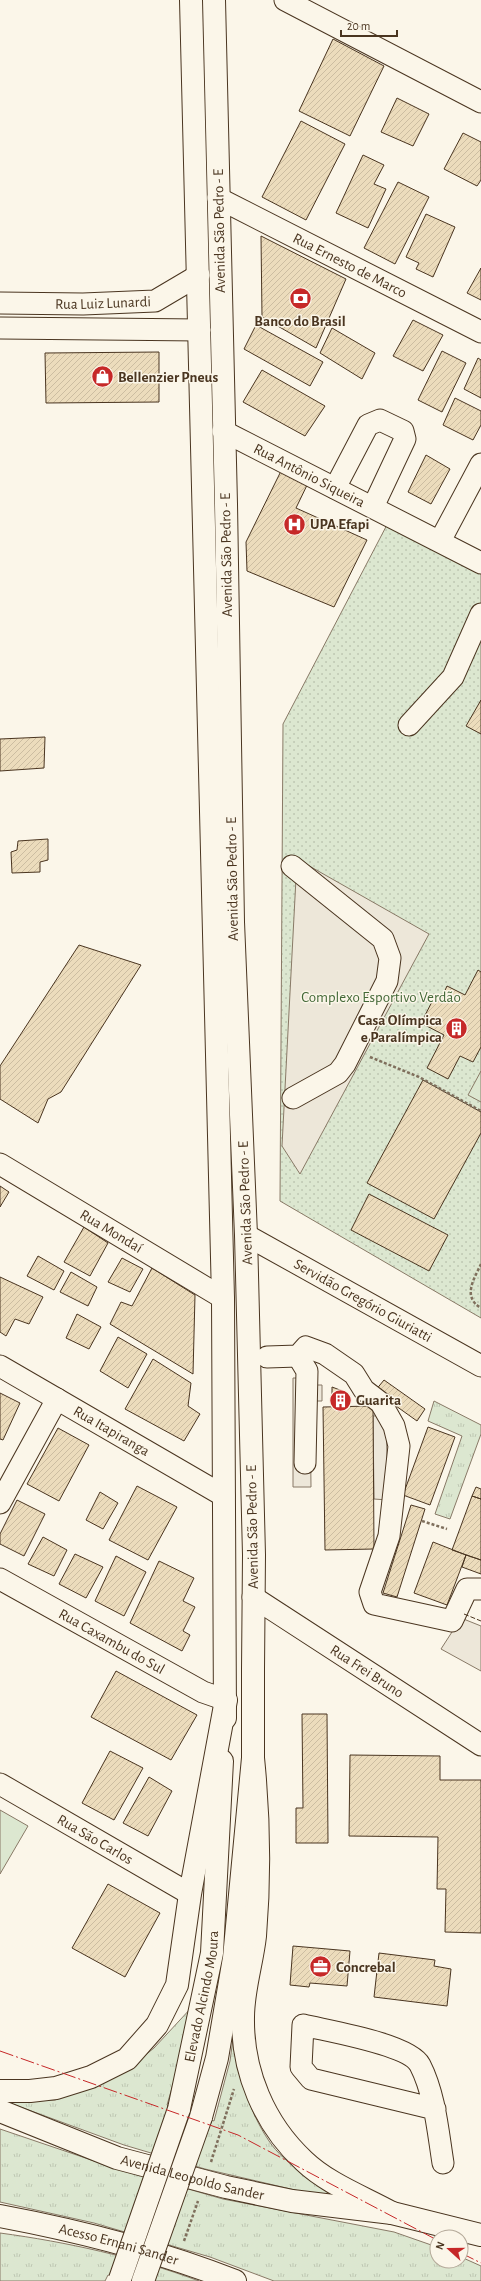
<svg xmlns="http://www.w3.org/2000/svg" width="481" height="2281" viewBox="0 0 481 2281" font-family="'Alegreya Sans',sans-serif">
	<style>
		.grass { fill: url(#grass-tufts); stroke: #887966 }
		.park { fill: url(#park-dots); stroke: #887966 }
		.garden { fill: #dce7d0; stroke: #887966 }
		.parking { fill: #ede7d9; stroke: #887966 }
		.building { fill: url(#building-hatch); stroke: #4a3520 }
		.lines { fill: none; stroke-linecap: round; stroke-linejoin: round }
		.minor-casing { stroke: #4a3520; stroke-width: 23 }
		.major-casing { stroke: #4a3520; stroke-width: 24 }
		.highway-casing { stroke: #4a3520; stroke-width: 24 }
		.path { stroke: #7f6f5c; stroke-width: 2.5; stroke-dasharray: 3 2; stroke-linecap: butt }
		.minor { stroke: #fbf6e9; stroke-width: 21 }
		.major { stroke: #fbf6e9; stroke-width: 22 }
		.highway { stroke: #fbf6e9; stroke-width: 22 }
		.major-bridge-casing { stroke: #4a3520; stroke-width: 24; stroke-linecap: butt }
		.major-bridge { stroke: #fbf6e9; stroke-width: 22 }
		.fence { stroke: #4a3520; stroke-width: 1; stroke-dasharray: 5 2; stroke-linecap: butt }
		.power { stroke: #c62828; stroke-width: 1; stroke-dasharray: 14 3 2 3; stroke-linecap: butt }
		.labels { text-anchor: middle; stroke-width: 3; stroke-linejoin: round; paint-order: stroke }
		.street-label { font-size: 15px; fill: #4a3520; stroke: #fbf6e9 }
		.poi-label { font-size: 15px; font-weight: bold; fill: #4a3520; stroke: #fbf6e9; text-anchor: start }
		.park-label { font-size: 15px; fill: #436837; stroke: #fbf6e9 }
	</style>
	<defs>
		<pattern id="grass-tufts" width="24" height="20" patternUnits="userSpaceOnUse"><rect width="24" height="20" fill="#dce7d0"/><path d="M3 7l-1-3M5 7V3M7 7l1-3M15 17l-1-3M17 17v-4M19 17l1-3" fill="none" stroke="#bec7b2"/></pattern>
		<pattern id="park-dots" width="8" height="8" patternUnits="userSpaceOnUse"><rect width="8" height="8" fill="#dce7d0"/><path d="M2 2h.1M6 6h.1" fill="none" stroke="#bec7b2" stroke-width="1.8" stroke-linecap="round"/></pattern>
		<pattern id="building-hatch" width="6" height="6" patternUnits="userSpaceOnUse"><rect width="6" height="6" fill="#ecdcbc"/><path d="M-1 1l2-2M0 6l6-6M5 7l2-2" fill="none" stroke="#ccbda1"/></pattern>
	</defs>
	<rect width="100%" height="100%" fill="#fbf6e9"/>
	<path class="grass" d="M434,1401L481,1425V1434L450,1519L435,1514L462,1436L428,1421Z
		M192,2007L183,2050L167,2105L214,2121L230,2061L233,2039C240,2075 248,2110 269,2141C284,2164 320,2185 342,2201L205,2169L124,2145L4,2101L55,2100L123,2073L154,2048Z
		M0,2129L115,2168L223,2199L394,2232L437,2247V2261H461V2257L481,2266V2281H274L210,2257L94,2223L0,2202Z
		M0,2233C67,2242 135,2257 199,2281H125L108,2275L105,2281H0Z"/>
	<path class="park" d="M390,519L481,567V1318L280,1201L283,724Z"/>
	<path class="garden" d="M481,1071V1102L468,1095Z
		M0,1810L28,1826L0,1874Z"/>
	<path class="parking" d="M297,859L429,934L300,1174L282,1146Z
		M293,1378H312L313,1385H322V1401H310L311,1487H293Z
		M386,1415L388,1500L374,1499L373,1416Z
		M461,1618L481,1626V1671L441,1649Z"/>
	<path class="building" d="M333,39L384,66L350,136L299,111Z
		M397,98L429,114L413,146L381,132Z
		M301,121L345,144L306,220L262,197Z
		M463,133L481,142V180L477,186L444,169Z
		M363,155L384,165L374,184L386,189L368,228L336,213Z
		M398,182L429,197L395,264L364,248Z
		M426,214L455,227L433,277L416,269L419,263L406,257Z
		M261,236L346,279L316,348L262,317Z
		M481,268V300L467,293Z
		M413,320L443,335L423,371L393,356Z
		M256,325L323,362L310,386L244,349Z
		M332,328L375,353L362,379L320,353Z
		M442,351L466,363L442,412L418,400Z
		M159,352V402L46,403L45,353Z
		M478,358L481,360V398L464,389Z
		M262,370L325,406L305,436L243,402Z
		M455,398L481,411V425L473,440L443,425Z
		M426,455L450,469L431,504L408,492Z
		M283,467L310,479L296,508L367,540L334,607L247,571L246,542Z
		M481,700V734L466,726Z
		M45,737L44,768L0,771V739Z
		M48,839V860L40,862V872L12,873L11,852L17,850L18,841Z
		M79,945L141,965L61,1092L48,1099L38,1123L0,1099V1066Z
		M478,970L481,972V1047L473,1062L460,1056L448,1079L427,1068L444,1035L421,1023L435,996L441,999L447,986L465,995Z
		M423,1080L481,1112V1133L434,1219L367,1183Z
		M0,1186L9,1192L0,1207Z
		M369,1194L448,1235L429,1271L351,1230Z
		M84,1227L108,1243L90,1276L64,1262Z
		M38,1256L64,1271L54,1290L27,1276Z
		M122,1258L143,1269L130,1292L108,1282Z
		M152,1268L195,1295L193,1374L110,1324L121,1302L132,1306Z
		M71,1272L97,1287L88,1306L60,1292Z
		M0,1277L43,1297L29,1324L15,1319L6,1336L0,1332Z
		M77,1314L101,1327L89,1349L66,1338Z
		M118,1337L147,1354L128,1388L100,1371Z
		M153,1359L191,1383L188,1406L200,1414L184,1441L125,1409Z
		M384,1380L425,1409L417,1421L375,1391Z
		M332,1387L348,1393L347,1406L332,1407Z
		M0,1393L20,1403L3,1440L0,1439Z
		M373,1406L374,1549L325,1550L323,1407Z
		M428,1427L455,1437L430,1505L403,1495Z
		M58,1428L89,1445L59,1501L27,1484Z
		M137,1486L177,1507L148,1560L109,1540Z
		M476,1487L481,1489V1499L472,1496Z
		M100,1492L118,1503L103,1529L86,1520Z
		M472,1496L481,1499V1560L452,1550Z
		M17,1500L45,1514L24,1556L0,1544V1534Z
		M411,1505L425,1509L397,1597L383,1593Z
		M43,1537L67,1550L54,1576L28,1564Z
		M433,1542L466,1555L447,1605L414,1593Z
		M75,1554L103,1567L86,1598L59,1584Z
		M466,1555L481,1560V1574L462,1567Z
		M116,1556L146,1572L124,1616L95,1601Z
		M159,1561L194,1578L183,1601L195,1607L183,1631L190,1635L182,1651L130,1623Z
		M116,1671L197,1715L171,1760L91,1717Z
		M302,1714H327L328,1843H296V1808H303Z
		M110,1751L143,1768L114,1820L82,1803Z
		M350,1755L440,1756V1780H481V1933L445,1932L446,1889H437L438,1837L349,1836Z
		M149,1777L172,1791L148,1836L123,1823Z
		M108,1884L160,1913L125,1977L72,1948Z
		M293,1946L350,1951L347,1986L310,1983L309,1987L290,1985Z
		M379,1953L435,1960L434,1966L451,1969L447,2006L374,1997Z"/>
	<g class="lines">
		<defs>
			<g id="minor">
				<path d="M285,0L481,102"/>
				<path id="s1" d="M218,198L481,332"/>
				<path id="s2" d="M0,303L83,304L155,301L199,275"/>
				<path d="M0,328L200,330"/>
				<path id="s3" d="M223,431L481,563"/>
				<path d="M335,488L368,425L380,420L403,431L405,439L373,507"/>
				<path d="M440,541L481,464"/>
				<path d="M409,725L453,677L481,614"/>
				<path d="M292,866L383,939L390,958L387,981L345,1064L338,1073L293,1098"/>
				<path id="s4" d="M0,1164L223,1298"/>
				<path id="s5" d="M246,1235L481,1366"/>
				<path d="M298,1356L307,1371L305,1463"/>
				<path d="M267,1357L298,1356L306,1347L325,1354L354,1374L364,1390L381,1403L394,1426L399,1446L389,1536L370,1592L374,1604L452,1621L467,1589H481"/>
				<path id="s6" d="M0,1366L224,1496"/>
				<path d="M0,1503L57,1399"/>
				<path id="s7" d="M0,1579L203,1692L226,1700"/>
				<path id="s8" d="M253,1597L481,1745"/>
				<path id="s9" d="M0,1784L190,1894"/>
				<path d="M435,2109L311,2079L301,2067L303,2025C327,2031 409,2044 420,2065C435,2094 438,2132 443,2163"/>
			</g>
			<g id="major">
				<path d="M191,0L223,1298L225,1718"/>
				<path id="s10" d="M179,2109L212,1953L222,1761"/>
				<path d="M201,2117L217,2058L234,1958L253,1758V1669L254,1555L246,1235L233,922L226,504L214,0"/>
			</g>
			<g id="highway">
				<path d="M253,1758C259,1817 260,1876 255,1936C252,1963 243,1990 243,2017C242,2071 264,2124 304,2161C328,2184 363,2197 392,2213"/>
				<path d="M0,2091H30L56,2088L91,2077L127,2059L157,2025L177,1985L190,1894L226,1700"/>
				<path id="s11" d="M0,2111L117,2158L226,2187L292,2201L392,2213L481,2235"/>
				<path id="s12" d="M0,2216C80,2231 159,2251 235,2281"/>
			</g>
		</defs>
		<use href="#minor" class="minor-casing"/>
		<use href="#major" class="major-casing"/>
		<use href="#highway" class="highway-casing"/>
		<path class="path" d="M370,1057L419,1077L481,1111
			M481,1264C474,1279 462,1297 481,1308
			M422,1521L447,1529
			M211,2162L234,2089
			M184,2241L198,2201"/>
		<use href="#minor" class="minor"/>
		<use href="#major" class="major"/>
		<use href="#highway" class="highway"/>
		<defs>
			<path id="major-bridge" d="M120,2279L179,2109
				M143,2281L201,2117"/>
		</defs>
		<use href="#major-bridge" class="major-bridge-casing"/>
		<use href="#major-bridge" class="major-bridge"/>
		<path class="fence" d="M464,1614L481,1621"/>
		<path class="power" d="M0,2051L238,2135L437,2240
			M461,2253L481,2263"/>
	</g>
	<defs>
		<symbol id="bank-disc" viewBox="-11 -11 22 22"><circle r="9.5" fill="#c62828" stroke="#fbf6e9"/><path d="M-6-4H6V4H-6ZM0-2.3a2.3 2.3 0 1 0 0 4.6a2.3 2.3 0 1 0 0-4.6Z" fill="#fff"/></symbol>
		<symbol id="shop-disc" viewBox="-11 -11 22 22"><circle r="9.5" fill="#c62828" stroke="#fbf6e9"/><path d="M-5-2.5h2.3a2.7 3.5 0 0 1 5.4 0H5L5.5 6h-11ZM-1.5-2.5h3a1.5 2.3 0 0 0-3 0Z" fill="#fff"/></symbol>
		<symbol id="hospital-disc" viewBox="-11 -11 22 22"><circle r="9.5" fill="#c62828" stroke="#fbf6e9"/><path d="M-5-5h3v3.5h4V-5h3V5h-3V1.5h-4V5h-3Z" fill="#fff"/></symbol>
		<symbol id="building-disc" viewBox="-11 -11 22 22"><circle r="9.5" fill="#c62828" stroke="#fbf6e9"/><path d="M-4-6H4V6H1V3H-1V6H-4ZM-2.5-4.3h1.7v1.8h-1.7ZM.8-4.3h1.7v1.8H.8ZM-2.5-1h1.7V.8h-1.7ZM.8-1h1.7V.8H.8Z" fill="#fff"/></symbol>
		<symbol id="office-disc" viewBox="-11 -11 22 22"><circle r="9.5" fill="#c62828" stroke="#fbf6e9"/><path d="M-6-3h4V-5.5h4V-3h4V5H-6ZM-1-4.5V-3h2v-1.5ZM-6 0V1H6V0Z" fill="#fff"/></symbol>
	</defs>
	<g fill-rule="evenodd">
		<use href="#bank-disc" x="288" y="286" width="25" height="25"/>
		<use href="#shop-disc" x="90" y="364" width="25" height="25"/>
		<use href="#hospital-disc" x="282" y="512" width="25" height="25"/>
		<use href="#building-disc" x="444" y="1016" width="25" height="25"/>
		<use href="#building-disc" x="328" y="1388" width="25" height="25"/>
		<use href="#office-disc" x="308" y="1954" width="25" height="25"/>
	</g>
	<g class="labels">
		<g class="street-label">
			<text transform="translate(219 231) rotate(-91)" y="5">Avenida São Pedro - E</text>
			<text dy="5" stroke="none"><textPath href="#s1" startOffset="148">Rua Ernesto de Marco</textPath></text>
			<text dy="5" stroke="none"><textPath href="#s2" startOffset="103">Rua Luiz Lunardi</textPath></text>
			<text dy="5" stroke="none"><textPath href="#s3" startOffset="97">Rua Antônio Siqueira</textPath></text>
			<text transform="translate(226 555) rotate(-91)" y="5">Avenida São Pedro - E</text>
			<text transform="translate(232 879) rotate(-91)" y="5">Avenida São Pedro - E</text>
			<text transform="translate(245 1203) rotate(-92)" y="5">Avenida São Pedro - E</text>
			<text dy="5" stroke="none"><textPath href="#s4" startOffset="130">Rua Mondaí</textPath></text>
			<text dy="5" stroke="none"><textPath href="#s5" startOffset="134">Servidão Gregório Giuriatti</textPath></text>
			<text dy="5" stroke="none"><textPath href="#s6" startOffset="129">Rua Itapiranga</textPath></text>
			<text transform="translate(252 1527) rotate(-91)" y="5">Avenida São Pedro - E</text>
			<text dy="5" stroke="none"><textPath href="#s7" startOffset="128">Rua Caxambu do Sul</textPath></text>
			<text dy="5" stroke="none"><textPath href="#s8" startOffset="136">Rua Frei Bruno</textPath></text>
			<text dy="5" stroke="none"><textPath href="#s9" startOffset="110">Rua São Carlos</textPath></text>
			<text dy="5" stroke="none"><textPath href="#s10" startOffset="115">Elevado Alcindo Moura</textPath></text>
			<text dy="5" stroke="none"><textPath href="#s11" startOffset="204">Avenida Leopoldo Sander</textPath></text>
			<text dy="5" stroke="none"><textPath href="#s12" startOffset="122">Acesso Ernani Sander</textPath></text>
		</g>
		<g class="poi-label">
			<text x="300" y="326" text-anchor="middle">Banco do Brasil</text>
			<text x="118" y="382">Bellenzier Pneus</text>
			<text x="310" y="529">UPA Efapi</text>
			<text x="442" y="1025" text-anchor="end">Casa Olímpica<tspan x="442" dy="17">e Paralímpica</tspan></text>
			<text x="356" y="1405">Guarita</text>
			<text x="336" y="1972">Concrebal</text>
		</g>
		<g class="park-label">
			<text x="381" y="1002">Complexo Esportivo Verdão</text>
		</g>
	</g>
	<g transform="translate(449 2249) rotate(291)"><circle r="19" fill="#fbf6e9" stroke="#b4a999"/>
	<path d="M0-3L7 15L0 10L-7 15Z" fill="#c62828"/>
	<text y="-6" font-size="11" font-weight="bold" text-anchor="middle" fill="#4a3520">N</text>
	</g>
	<path d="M341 30v6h56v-6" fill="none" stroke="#4a3520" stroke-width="2"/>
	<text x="347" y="30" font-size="12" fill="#4a3520" stroke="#fbf6e9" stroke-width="3" paint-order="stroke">20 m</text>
</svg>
